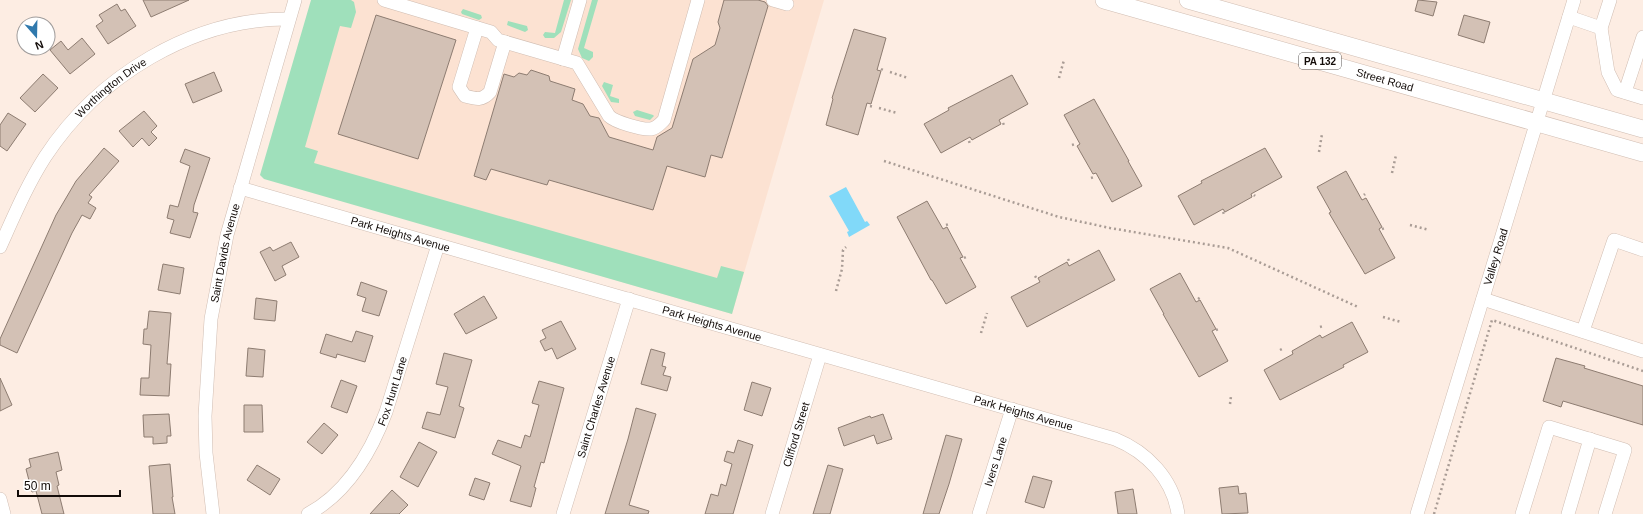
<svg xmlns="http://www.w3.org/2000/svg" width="1643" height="514" viewBox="0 0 1643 514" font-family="Arial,sans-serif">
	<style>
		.built { fill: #fce2d2 }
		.green { fill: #9fe0bb }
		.water { fill: #81d9f9 }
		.building { fill: #d3c1b5; stroke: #8d7c71 }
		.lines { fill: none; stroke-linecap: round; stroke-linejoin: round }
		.minor-casing { stroke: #d0bdb2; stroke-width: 14 }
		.major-casing { stroke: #d0bdb2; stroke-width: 18 }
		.path { stroke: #a99c95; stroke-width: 2.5; stroke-dasharray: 2 3; stroke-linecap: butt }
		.minor { stroke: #fff; stroke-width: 13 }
		.major { stroke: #fff; stroke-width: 17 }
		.labels { text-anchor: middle; stroke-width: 3.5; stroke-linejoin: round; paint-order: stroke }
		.shield { fill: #fff; stroke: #595452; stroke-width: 1 }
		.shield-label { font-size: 10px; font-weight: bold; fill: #120b08 }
		.street-label { font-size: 11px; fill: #120b08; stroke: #fff }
	</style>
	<rect width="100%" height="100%" fill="#fdede3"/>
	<path class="built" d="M312,0H824L732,314L264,178Z"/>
	<path class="green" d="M311,0H351L354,2L356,12L351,28L340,26L305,147L318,151L314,163L717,278L721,266L744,272L732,314L264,179L260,175Z
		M564,0H571L561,32L554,38H545L543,35L545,32L555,33Z
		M592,0H598L584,48L593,52V57L589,61L582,58L578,49Z
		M463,9L481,15L482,18L479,20L462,14L461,12Z
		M508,21L527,26L528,30L525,32L507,25Z
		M604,82L613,85L610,96L619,99V103L611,102L602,86Z
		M637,110L653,115L654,116L650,120L635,116L633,112Z"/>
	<path class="water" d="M846,187L865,222L867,221L870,225L849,237L847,232L849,231L829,196Z"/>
	<path class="building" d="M143,0H189L151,17Z
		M724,0H758L765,2L768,6L722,158L711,155L705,177L667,166L653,210L549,180L547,185L491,169L486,180L474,176L504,74L514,77L519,73L527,75L531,70L549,76L550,81L575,89L572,100L583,104L590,116L599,118L609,137L653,150L657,137L672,128L693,59L715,45L720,28L718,22Z
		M1418,0L1437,2L1433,16L1415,11Z
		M117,4L121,11L125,9L136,26L108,44L96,26L103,21L99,15Z
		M376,15L456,40L418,159L338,134Z
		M1464,15L1490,22L1484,43L1458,35Z
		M854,29L886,38L877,70L881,71L871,104L867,103L858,135L826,125L833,99L832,98Z
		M82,38L95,54L70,74L50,50L61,41L68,50Z
		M214,72L222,91L193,103L185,84Z
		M43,74L58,88L35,112L20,98Z
		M1012,75L1028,104L999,120L1001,124L972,140L970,137L941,153L924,124L949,110L948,108Z
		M1094,99L1129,161H1128L1142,186L1112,202L1096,173L1093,174L1077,146L1080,144L1064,115Z
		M144,111L157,126L151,132L157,138L149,146L142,138L133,147L119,131Z
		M8,113L26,124L7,151L0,146V125Z
		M104,148L119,161L89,195L92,197L88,203L96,208L90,219L82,215L72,233L17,353L0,345V339L56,215L76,181Z
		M1265,148L1282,177L1251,194L1252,197L1225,212L1223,209L1194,225L1178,196L1202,183L1201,181Z
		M185,149L210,158L194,205L193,212L198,213L190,238L170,233L174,220L167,218L170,205L178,207L190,166L180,162Z
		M1346,171L1362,200L1366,198L1382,227L1379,229L1395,258L1365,274L1329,213L1331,212L1317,187Z
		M927,201L943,229L947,227L963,257L960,258L976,287L946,304L932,280H931L897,217Z
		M291,242L299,257L282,266L286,275L275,281L260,252L270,247L273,251Z
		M1099,250L1115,280L1027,327L1011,297L1040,282L1038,278L1067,262L1069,266Z
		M163,264L184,268L180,294L158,290Z
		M1180,273L1196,302L1200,300L1216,329L1212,331L1228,361L1199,377L1163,314H1164L1150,289Z
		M361,282L387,291L379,316L362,311L366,298L357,295Z
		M484,296L497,318L466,334L454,314Z
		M256,298L277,301L275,321L254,319Z
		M149,311L171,313L167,364H171L169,396L140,395L141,378H149L151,345L143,344L144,329H147Z
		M561,321L576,349L557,359L552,348L545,351L540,341L546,338L542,330Z
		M1352,322L1368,352L1343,365L1344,367L1280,400L1264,370L1293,354L1292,351L1320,335L1322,338Z
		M356,331L373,336L365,362L337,354L336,358L320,353L326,334L352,342Z
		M248,348L265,350L263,377L246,376Z
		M651,349L665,353L662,366L666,367L663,375L671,377L667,391L641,384Z
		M444,353L472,360L459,406L464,408L455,438L422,428L427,412L440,415L448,387L436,384Z
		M1556,358L1585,366L1584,368L1643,386V425L1563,401L1561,407L1543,401Z
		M0,378L12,405L0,411Z
		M341,380L357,386L347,413L331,407Z
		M539,381L564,388L544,463L541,462L534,487L536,488L531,507L510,501L521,466L492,454L498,440L521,448L525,435L530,437L539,405L532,403Z
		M752,382L771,388L762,416L744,410Z
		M244,405H262L263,432H244Z
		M636,408L656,414L629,505L649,511L648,514H605L628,439Z
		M169,414L171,436H167V443L153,444V437H144L143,415Z
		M883,414L892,439L877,444L874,435L844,446L838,428L870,416L871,418Z
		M324,423L338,435L322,454L307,442Z
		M946,435L962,439L949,484L939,514H923Z
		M738,440L753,445L733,514H705L711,494L718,496L721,484L726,486L732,464L724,461L727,451L734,453Z
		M419,442L437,452L418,487L400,477Z
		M58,452L62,470L56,472L59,485L57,486L64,514H42L36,491L32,492L26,469L31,467L29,459Z
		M170,464L173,497H172L175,514H153L149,466Z
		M257,465L280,479L270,495L247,480Z
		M828,465L843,469L830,514H813Z
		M1033,476L1052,481L1044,508L1025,502Z
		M475,478L490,483L484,500L469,495Z
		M1238,486L1239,494L1246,493L1248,513L1222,514L1219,488Z
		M1133,489L1137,514H1118L1115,492Z
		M392,490L408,505L399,514H370Z"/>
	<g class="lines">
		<defs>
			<g id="minor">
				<path d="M384,0L491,32L498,40L577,63L609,116C615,122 642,130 651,129C657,128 660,124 664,120L698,0"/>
				<path d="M773,0L787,4"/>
				<path d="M1569,17L1601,28L1610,0"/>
				<path d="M477,28L459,87L465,96C476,99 482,101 490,92L505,42"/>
				<path d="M1601,28L1608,72L1617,90L1643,98"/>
				<path d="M563,59L580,0"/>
				<path d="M1625,92L1643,37"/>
				<path id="s1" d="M240,188L1115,439C1147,452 1173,479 1178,514"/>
				<path id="s2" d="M0,247C14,216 27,185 45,157C98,76 193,18 289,19"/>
				<path d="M1483,299L1643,351"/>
				<path d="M1583,331L1614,240L1643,250"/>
				<path d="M0,499L4,514"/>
				<path id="s3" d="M213,514L206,453L205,416L211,319L227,235L295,0"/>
				<path id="s4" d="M308,514C347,493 371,452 386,412L438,245"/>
				<path id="s5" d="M563,514L629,299"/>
				<path id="s6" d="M772,514L820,355"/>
				<path id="s7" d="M979,514L1012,409"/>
				<path id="s8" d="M1417,514L1574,0"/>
				<path d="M1522,514L1549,427L1625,450L1605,514"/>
				<path d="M1568,514L1590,439"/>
			</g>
			<g id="major">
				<path id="s9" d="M1104,0L1643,153"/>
				<path d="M1188,0L1643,129"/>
			</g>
		</defs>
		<use href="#minor" class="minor-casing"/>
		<use href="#major" class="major-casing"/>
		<path class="path" d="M881,69L885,71
			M890,72L908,78
			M1059,78L1064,60
			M870,106L874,107
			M879,108L897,113
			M1003,123L1004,125
			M969,141L970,144
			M1072,145L1075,144
			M1319,152L1322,134
			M884,161L1059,217L1110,228L1228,248L1358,307
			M1392,173L1396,155
			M1091,178L1094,177
			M1254,195L1255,196
			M1364,195L1365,194
			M1223,212L1224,214
			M946,225L949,224
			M1410,225L1429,230
			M1382,229L1385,228
			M964,258L966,257
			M1068,259L1069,261
			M1035,276L1037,279
			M836,291L842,269L843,250L846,247
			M1198,299L1201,297
			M1383,317L1401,322
			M1320,327L1323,326
			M1216,330L1219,329
			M981,333L987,313
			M1280,350L1284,348
			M1230,404L1231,396
			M1434,514L1492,320L1643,371"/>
		<use href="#minor" class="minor"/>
		<use href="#major" class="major"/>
	</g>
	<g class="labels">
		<rect class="shield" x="1299" y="53" width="42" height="16" rx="3"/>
		<g class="shield-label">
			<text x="1320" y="65">PA 132</text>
		</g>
		<g class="street-label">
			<text dy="4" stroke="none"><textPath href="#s9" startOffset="292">Street Road</textPath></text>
			<text dy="4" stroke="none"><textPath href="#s2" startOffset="197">Worthington Drive</textPath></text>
			<text dy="4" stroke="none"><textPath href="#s1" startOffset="167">Park Heights Avenue</textPath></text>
			<text dy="4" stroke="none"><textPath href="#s3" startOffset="263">Saint Davids Avenue</textPath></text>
			<text dy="4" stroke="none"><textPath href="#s8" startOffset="269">Valley Road</textPath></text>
			<text dy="4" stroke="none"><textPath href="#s1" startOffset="491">Park Heights Avenue</textPath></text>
			<text dy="4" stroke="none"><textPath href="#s4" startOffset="153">Fox Hunt Lane</textPath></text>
			<text dy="4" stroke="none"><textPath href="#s5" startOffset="112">Saint Charles Avenue</textPath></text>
			<text dy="4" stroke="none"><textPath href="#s1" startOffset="815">Park Heights Avenue</textPath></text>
			<text dy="4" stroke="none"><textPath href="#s6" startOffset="83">Clifford Street</textPath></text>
			<text dy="4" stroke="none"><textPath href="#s7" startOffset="55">Ivers Lane</textPath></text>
		</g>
	</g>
	<g transform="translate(36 36) rotate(160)"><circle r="19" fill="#ffffff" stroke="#a09d9c"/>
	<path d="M0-3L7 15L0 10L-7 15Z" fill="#3079ad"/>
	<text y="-6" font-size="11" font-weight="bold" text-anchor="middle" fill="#120b08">N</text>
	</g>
	<path d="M18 490v6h102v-6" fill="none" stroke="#120b08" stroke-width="2"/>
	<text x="24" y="490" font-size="12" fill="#120b08" stroke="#ffffff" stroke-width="3" paint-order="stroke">50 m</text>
</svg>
